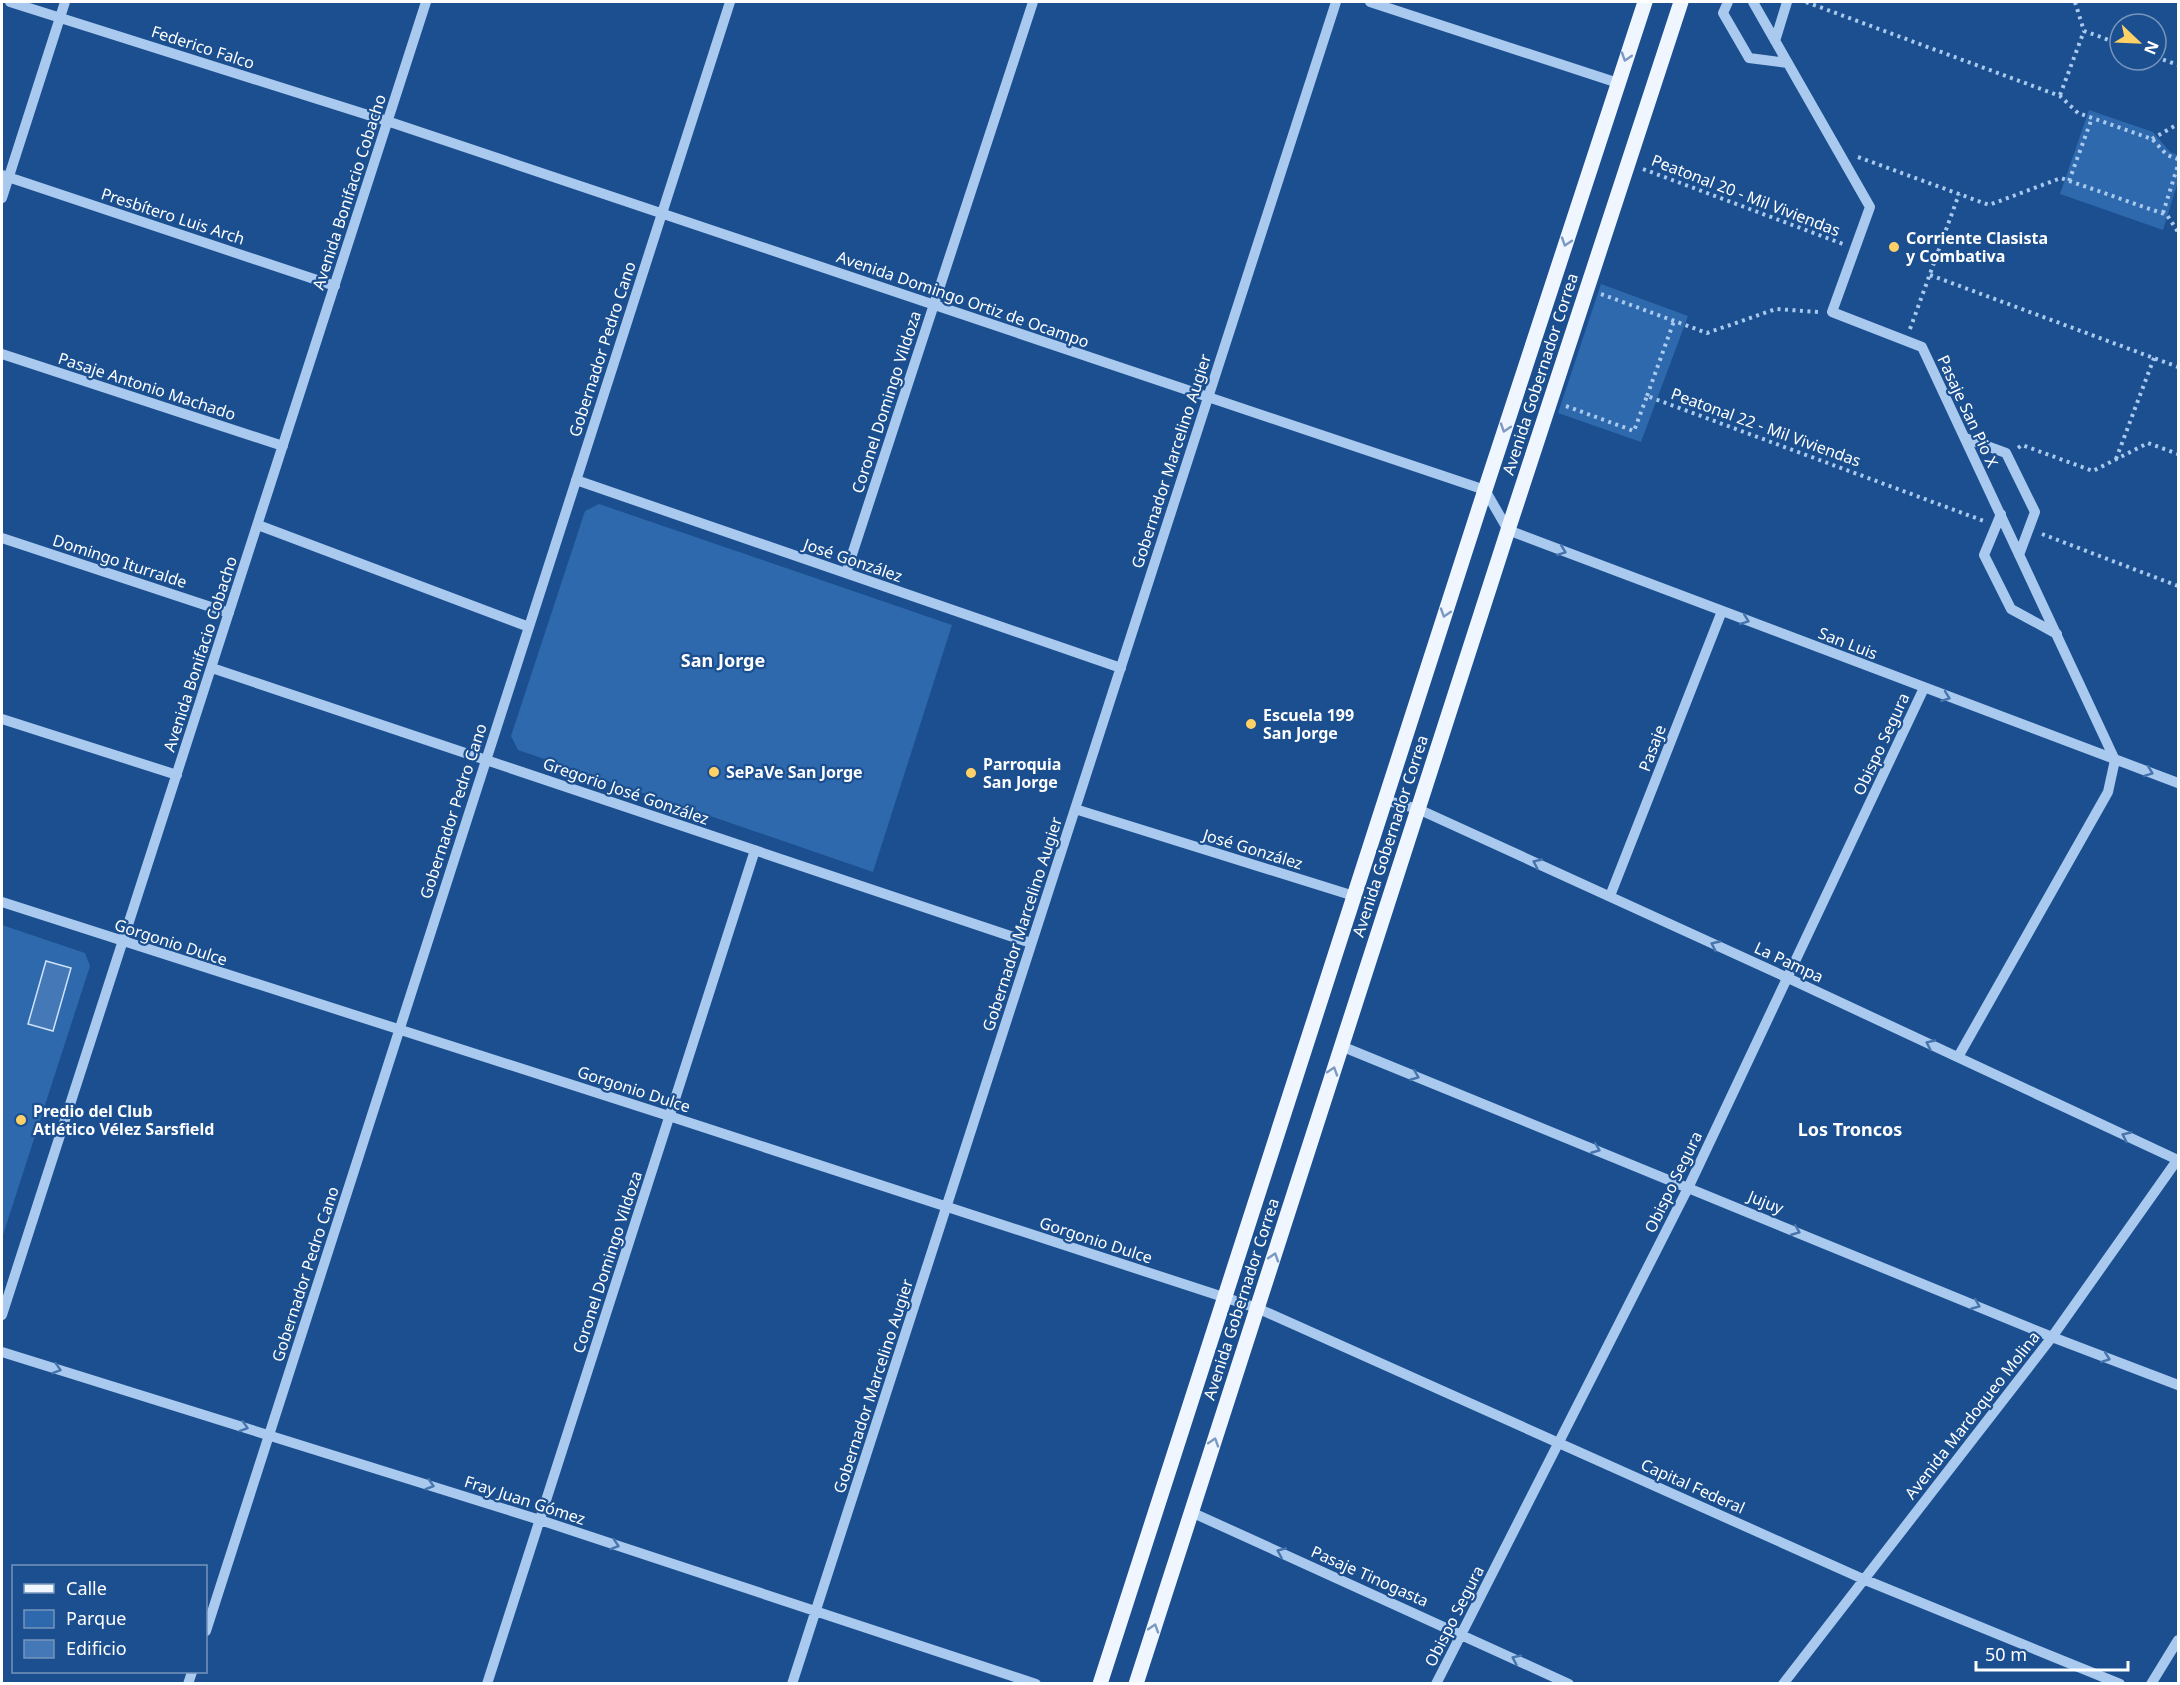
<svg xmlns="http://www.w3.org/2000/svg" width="2180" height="1685" viewBox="0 0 2180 1685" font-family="'Noto Sans',sans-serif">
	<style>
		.green { fill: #2e69ad }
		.building { fill: #4478b7; stroke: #cfe3fa; stroke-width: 1.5 }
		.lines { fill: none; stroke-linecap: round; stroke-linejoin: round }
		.path { stroke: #a9c9ee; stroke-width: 4; stroke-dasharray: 3 4.5; stroke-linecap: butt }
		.minor { stroke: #a9c9ee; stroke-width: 10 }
		.major { stroke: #f0f6ff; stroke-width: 15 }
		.oneway { stroke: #7b9ac1 }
		.oneway2 { stroke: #4674ac }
		.poi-dot { fill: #ffd166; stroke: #1b4f8f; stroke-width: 2 }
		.labels { text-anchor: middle; stroke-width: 4.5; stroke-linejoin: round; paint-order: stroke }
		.street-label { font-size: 16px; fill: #fff; stroke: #1b4f8f }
		.poi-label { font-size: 16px; font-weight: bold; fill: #fff; stroke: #1b4f8f; text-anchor: start }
		.neighbourhood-label { font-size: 18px; font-weight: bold; fill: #fff; stroke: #1b4f8f }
	</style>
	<rect width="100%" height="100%" fill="#1b4f8f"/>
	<path class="green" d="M2089,110L2153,132L2170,152L2178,155V182L2163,230L2060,194Z
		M1601,284L1688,316L1641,442L1558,413Z
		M599,504L952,625L873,872L518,750L511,736L585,511Z
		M2,925L85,953L90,966L2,1238Z"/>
	<path class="building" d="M46,961L71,968L53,1031L28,1024Z"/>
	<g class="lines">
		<path class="path" d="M1806,2L2060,96L2078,113L2152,139L2167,155L2178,159
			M2075,2L2084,31L2120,44
			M2156,57L2178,65
			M2060,95L2084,31
			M2152,139L2178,124
			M1858,157L1989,205L2061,178L2167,215L2178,232
			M1643,169L1843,244
			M2069,181L2092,118
			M2163,213L2178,165
			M1930,275L2178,367
			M1601,294L1707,333L1776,309L1819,312
			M1910,329L1959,194
			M1647,396L1674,321
			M1566,406L1634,431L1647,396L1984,521
			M2018,448L2022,445L2093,471L2148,443L2178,454
			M2116,459L2154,358
			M2042,534L2178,586"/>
		<path class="minor" d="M10,2L387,121L1485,490L1508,530L2178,783
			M1370,2L1618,83
			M1728,2L1723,13L1749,58L1787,63
			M1753,2L1870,207L1832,312L1922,347L2115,760L2108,792L1958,1057
			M1775,41L1787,2
			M2,175L335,286
			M2,198L65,2
			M2,354L283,446
			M1965,438L2006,453L2035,512L2019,555
			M576,480L1121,668
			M2001,514L1984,555L2011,609L2057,634
			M258,525L529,627
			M2,538L229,613
			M846,573L1033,2
			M212,668L1031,943
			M2,719L177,775
			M1385,800L1418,809L1788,978L2178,1160
			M1075,809L1354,896
			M1610,896L1722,611
			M2,902L669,1116L1257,1308L1863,1579L2120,1684
			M1341,1046L2052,1337L2178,1385
			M2,1315L426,2
			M2,1352L540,1520L1036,1684
			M1191,1512L1569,1684
			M206,1631L730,2
			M188,1684L192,1672
			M487,1684L755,850
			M792,1684L1336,2
			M1436,1684L1689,1186L1924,688
			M1783,1684L2052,1337L2178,1159
			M2151,1684L2178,1640"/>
		<path class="major" d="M1100,1684L1485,490L1645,2
			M1136,1684L1508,530L1681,2"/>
	</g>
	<defs><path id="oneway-chevron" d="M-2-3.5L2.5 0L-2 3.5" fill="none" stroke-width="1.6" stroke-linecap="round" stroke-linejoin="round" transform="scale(1.5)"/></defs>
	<g class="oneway">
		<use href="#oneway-chevron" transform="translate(1626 57) rotate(108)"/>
		<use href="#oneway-chevron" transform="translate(1566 242) rotate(108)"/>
		<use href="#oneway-chevron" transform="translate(1505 428) rotate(108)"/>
		<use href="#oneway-chevron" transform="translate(1445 613) rotate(108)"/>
		<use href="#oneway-chevron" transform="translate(1333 1071) rotate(-72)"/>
		<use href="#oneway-chevron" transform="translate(1274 1257) rotate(-72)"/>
		<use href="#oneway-chevron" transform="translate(1214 1442) rotate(-72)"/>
		<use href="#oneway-chevron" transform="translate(1154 1628) rotate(-72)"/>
	</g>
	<g class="oneway2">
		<use href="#oneway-chevron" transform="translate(1562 551) rotate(21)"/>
		<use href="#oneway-chevron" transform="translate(1745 620) rotate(21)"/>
		<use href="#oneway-chevron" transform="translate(1946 697) rotate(20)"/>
		<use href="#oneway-chevron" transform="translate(2149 772) rotate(21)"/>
		<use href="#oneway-chevron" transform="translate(1537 863) rotate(-155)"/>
		<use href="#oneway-chevron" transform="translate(1715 945) rotate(-155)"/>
		<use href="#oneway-chevron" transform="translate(1930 1044) rotate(-155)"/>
		<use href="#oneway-chevron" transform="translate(1415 1076) rotate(22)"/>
		<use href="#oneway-chevron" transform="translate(2126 1136) rotate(-155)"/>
		<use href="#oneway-chevron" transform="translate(1596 1149) rotate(22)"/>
		<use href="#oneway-chevron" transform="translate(1796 1231) rotate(22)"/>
		<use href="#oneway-chevron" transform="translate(1976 1305) rotate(22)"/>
		<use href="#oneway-chevron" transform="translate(2106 1358) rotate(21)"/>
		<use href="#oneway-chevron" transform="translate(57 1369) rotate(17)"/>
		<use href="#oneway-chevron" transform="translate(244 1427) rotate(17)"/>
		<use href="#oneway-chevron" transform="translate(430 1485) rotate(17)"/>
		<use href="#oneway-chevron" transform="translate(615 1545) rotate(18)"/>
		<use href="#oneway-chevron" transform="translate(1281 1552) rotate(-156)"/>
		<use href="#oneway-chevron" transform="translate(1516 1659) rotate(-155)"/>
	</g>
	<g class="poi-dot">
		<circle cx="1894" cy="247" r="6"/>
		<circle cx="1251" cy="724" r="6"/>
		<circle cx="714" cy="772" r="6"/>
		<circle cx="971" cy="773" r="6"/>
		<circle cx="21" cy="1120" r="6"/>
	</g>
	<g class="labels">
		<g class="street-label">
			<text transform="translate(203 47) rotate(18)" y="6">Federico Falco</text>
			<text transform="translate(349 192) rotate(-72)" y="6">Avenida Bonifacio Cobacho</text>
			<text transform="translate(1746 195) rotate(21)" y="6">Peatonal 20 - Mil Viviendas</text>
			<text transform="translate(173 216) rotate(18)" y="6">Presbítero Luis Arch</text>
			<text transform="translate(963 299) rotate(19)" y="6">Avenida Domingo Ortiz de Ocampo</text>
			<text transform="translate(602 349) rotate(-72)" y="6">Gobernador Pedro Cano</text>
			<text transform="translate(1540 374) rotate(-72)" y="6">Avenida Gobernador Correa</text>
			<text transform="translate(147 386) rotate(18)" y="6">Pasaje Antonio Machado</text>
			<text transform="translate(886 402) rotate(-72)" y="6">Coronel Domingo Vildoza</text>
			<text transform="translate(1968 411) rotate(65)" y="6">Pasaje San Pio X</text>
			<text transform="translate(1766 427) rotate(20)" y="6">Peatonal 22 - Mil Viviendas</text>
			<text transform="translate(1171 461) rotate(-72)" y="6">Gobernador Marcelino Augier</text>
			<text transform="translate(853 560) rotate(19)" y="6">José González</text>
			<text transform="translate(120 561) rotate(18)" y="6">Domingo Iturralde</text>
			<text transform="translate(1848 643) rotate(21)" y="6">San Luis</text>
			<text transform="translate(200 654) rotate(-72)" y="6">Avenida Bonifacio Cobacho</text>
			<text transform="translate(1881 744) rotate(-65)" y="6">Obispo Segura</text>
			<text transform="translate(1652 748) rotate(-69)" y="6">Pasaje</text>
			<text transform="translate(626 791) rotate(19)" y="6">Gregorio José González</text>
			<text transform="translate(453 811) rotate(-72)" y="6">Gobernador Pedro Cano</text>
			<text transform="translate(1390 836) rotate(-72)" y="6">Avenida Gobernador Correa</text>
			<text transform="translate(1253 849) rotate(17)" y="6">José González</text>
			<text transform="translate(1022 924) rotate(-72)" y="6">Gobernador Marcelino Augier</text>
			<text transform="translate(171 942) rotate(18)" y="6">Gorgonio Dulce</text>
			<text transform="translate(1789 962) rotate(25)" y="6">La Pampa</text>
			<text transform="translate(634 1089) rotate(18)" y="6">Gorgonio Dulce</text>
			<text transform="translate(1673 1182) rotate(-64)" y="6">Obispo Segura</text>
			<text transform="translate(1766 1202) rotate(22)" y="6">Jujuy</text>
			<text transform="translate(1096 1240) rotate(18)" y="6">Gorgonio Dulce</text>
			<text transform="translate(607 1262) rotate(-72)" y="6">Coronel Domingo Vildoza</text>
			<text transform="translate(305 1274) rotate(-72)" y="6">Gobernador Pedro Cano</text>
			<text transform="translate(1241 1299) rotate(-72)" y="6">Avenida Gobernador Correa</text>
			<text transform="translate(873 1386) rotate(-72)" y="6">Gobernador Marcelino Augier</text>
			<text transform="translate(1972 1415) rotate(-52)" y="6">Avenida Mardoqueo Molina</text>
			<text transform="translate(1693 1486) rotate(24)" y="6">Capital Federal</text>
			<text transform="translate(525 1500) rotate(18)" y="6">Fray Juan Gómez</text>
			<text transform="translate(1370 1576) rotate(24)" y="6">Pasaje Tinogasta</text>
			<text transform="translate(1454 1616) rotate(-63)" y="6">Obispo Segura</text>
		</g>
		<g class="poi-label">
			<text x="1906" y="244">Corriente Clasista<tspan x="1906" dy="18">y Combativa</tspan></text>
			<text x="1263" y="721">Escuela 199<tspan x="1263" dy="18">San Jorge</tspan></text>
			<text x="983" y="770">Parroquia<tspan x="983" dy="18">San Jorge</tspan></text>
			<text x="726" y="778">SePaVe San Jorge</text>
			<text x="33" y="1117">Predio del Club<tspan x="33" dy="18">Atlético Vélez Sarsfield</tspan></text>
		</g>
		<g class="neighbourhood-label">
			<text x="723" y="667">San Jorge</text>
			<text x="1850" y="1136">Los Troncos</text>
		</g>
	</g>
	<rect width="2180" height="1685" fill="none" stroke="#ffffff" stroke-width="6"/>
	<rect x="12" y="1565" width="195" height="108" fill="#1b4f8f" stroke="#7695bc" stroke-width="1.5"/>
	<rect x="24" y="1584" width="30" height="9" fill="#f0f6ff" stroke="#7695bc" stroke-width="1.5"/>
	<text x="66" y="1595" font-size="18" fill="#ffffff">Calle</text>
	<rect x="24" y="1610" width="30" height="18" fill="#2e69ad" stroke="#7695bc" stroke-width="1.5"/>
	<text x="66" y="1625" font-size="18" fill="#ffffff">Parque</text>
	<rect x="24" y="1640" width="30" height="18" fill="#4478b7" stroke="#7695bc" stroke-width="1.5"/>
	<text x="66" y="1655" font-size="18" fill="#ffffff">Edificio</text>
	<g transform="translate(2138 42) rotate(113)"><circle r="28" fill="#1b4f8f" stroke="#7695bc" stroke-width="1.5"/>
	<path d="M0-4.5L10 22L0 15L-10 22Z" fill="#ffd166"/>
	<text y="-9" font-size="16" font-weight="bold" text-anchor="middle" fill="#ffffff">N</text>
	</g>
	<path d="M1976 1661v9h152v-9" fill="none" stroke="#ffffff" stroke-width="3"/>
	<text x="1985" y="1661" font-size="18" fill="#ffffff" stroke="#1b4f8f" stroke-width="4.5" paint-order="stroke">50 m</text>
</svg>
